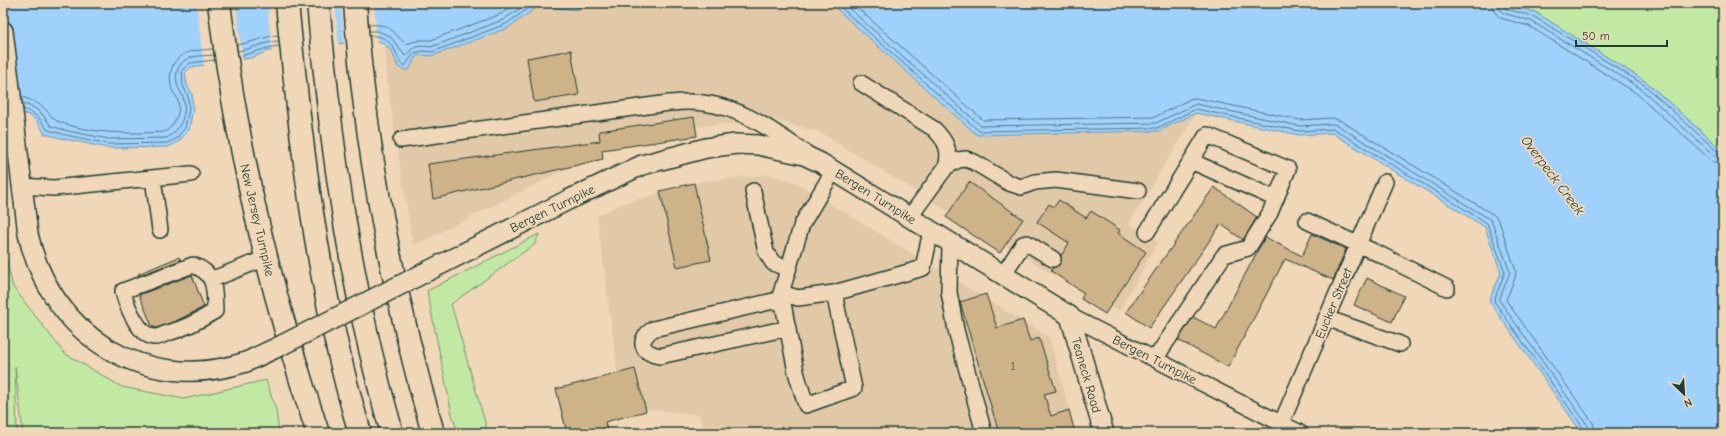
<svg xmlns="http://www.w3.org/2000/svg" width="1726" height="436" viewBox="0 0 1726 436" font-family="'Comic Neue',sans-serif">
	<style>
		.built { fill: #e1c9a7 }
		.green { fill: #c2e9a4; stroke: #70936c }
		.water { fill: #9fd1fc; stroke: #6c96ac }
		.pier { fill: #efd7b7 }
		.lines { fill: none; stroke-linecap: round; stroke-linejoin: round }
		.shore { stroke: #527884; stroke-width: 1 }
		.building { fill: #ceb389; stroke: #1f3d34 }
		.minor-casing { stroke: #1f3d34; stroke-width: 18 }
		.major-casing { stroke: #1f3d34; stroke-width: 22 }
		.highway-casing { stroke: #1f3d34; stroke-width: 25 }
		.minor { stroke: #efd7b7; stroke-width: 15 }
		.major { stroke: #efd7b7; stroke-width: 19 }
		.highway { stroke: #efd7b7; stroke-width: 22 }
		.major-bridge-casing { stroke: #1f3d34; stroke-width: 22; stroke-linecap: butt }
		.major-bridge { stroke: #efd7b7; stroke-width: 19 }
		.labels { text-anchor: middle; stroke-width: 4; stroke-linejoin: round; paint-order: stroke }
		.number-label { font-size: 11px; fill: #4b5a49 }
		.street-label { font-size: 13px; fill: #1f3d34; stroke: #efd7b7 }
		.water-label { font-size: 14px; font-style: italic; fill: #2c4c48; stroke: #efd7b7 }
	</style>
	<rect width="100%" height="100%" fill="#efd7b7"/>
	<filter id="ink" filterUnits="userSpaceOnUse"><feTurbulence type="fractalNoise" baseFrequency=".025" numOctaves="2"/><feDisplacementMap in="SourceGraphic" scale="8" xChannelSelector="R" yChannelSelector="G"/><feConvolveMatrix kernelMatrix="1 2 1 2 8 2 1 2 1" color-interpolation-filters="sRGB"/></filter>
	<g filter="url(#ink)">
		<path class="built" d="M584,3H830L977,135L1159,131L1196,113L1129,224L1158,242L1119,311L1085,294L819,132L775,120L692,127L602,151L413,246L388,89L385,43L392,51L398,67L416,56L422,55L432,56L508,28L539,6L577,10Z
			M769,175L795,182L1049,337L1076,433H704L700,415L622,406L597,216L621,204L703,181Z"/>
		<path class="green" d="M1501,3H1723V151L1645,81L1535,12Z
			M539,234L535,244L451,304L488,433H458L452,414L427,291Z
			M3,246L13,287L64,353L122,387L184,399L266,380L276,410L279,433H23L15,366L17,433H3Z"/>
		<path class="water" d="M3,3H584L577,10L539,6L508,28L432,56L422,55L416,56L409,70H404L398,67C393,53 391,46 376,40L268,51L251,58L191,67L185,73L187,85L192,94L193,108L189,130L178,142L168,147L108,148L65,139L45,134L37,121L29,115L19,112Z
			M830,3H1501L1535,12L1645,81L1723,151V433H1582L1489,301L1501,273L1485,227L1332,133L1299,135L1196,113L1159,131L977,135Z"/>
		<path class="pier" d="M196,3H236L243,62L204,67Z
			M267,3H335L339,46L272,53Z
			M341,3H374L377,42L344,45Z"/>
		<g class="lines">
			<path class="shore" d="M836,3L979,131L1157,128L1196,109L1299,131L1334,129L1487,223L1505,272L1494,301L1584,429V433
				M843,3L981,126L1156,123L1196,104L1299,126L1332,124L1337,125L1491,220L1510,272L1499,300L1588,426L1590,433
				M852,3L983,120L1155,117L1190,99L1196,98L1300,120L1332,118L1341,121L1494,215L1499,221L1516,271L1515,278L1506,300L1593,423L1596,433
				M1492,3L1494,11L1500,18L1529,26L1636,93L1712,161L1723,165
				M1499,3V8L1503,13L1531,21L1640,88L1716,157L1723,159
				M1504,3L1506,9L1533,16L1643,84L1719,153L1723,154
				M369,25C393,23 392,33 406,44L420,40H431L501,14L517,3
				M369,31H378L390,36L405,56C414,46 417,45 431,47L503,20L528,3
				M370,36C389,34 395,49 401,64L405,66L414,53L422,51L432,52L506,24L536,3
				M237,45C251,43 263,37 278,35
				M238,51C252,49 264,42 279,41
				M238,56C253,54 265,47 279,46
				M22,97C31,100 39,103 46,110C50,113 52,119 57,121C90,134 129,134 164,132C175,127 182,110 177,98C176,95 173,93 172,90C168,76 171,59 186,53C194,50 204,50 213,49
				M23,104L33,107L42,114L51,126L68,131L109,139L166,138C180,132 188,113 183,97C182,94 180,92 179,89C174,78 176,65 187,59C194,55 206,56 214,55
				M23,109L30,112L39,118L48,130L66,135L109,144L167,143L176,139L185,128L189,108L188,96L183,86L182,70L190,63L215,60"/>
		</g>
		<path class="building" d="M571,50L579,95L534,102L527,58Z
			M694,117L697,136L602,150L603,159L433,199L428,164L600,141L599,131Z
			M969,182L1023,219L1000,253L946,217Z
			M694,183L711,260L677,267L660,191Z
			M1214,187L1257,217L1243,240L1221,224L1149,328L1126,312Z
			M1059,200L1086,218L1091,211L1120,230L1118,233L1146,252L1105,314L1081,299L1084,293L1051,271L1053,268L1060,264L1061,256L1069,243L1037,222L1049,204L1054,207Z
			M1312,234L1346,249L1333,280L1285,259L1228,367L1178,340L1193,317L1216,329L1265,237L1302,256Z
			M179,257L181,260L138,276V274Z
			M192,275L204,307L178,320L156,328L152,326L139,295Z
			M1367,278L1404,296L1392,322L1354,305Z
			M986,294L997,328L1023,320L1030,341L1039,338L1056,391L1044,394L1051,416L1069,410L1075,433H999L960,302Z
			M635,369L646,411L605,422L608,433H567L556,389Z"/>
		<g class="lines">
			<defs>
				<path id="minor" d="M861,83L934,129C946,141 951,150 946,167L909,218
					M401,140L669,103C681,102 692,101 703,103C742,107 774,132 806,153
					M1191,161L1276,199
					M946,167L958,160L966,159L974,162L1009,183L1021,187L1035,182L1056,180L1138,191
					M153,178L160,230
					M21,186L54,188L191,174
					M753,191L766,252L773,263L788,269
					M1307,221L1379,254L1447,288
					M1147,232L1207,135L1288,169L1270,213L1248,248L1224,255L1155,359
					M950,243L949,292L956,330L984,433
					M193,265C217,274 214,289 215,311C199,321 186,328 168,333C164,334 159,337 156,337C139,338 126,304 123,291Z
					M1003,275L1023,244L1027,243L1053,259
					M213,279L266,258
					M781,293L798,298L834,293L854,388L806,405L796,372L781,293L802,224L834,170
					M834,293L923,268L931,231
					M782,299L653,329C636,341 642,353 660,356L788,328
					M1070,316L1300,433
					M1326,318L1400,344
					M1281,424L1385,182"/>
				<path id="major" d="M3,31L28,234C51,336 145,395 246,362
					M430,270L568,200L642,165L706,148L736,144L758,145L804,155L821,163L1070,316L1104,433"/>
				<path id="highway" d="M219,3C237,151 270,292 318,433
					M287,3C301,147 318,293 360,433
					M318,3C331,149 351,292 392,433
					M355,3C365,149 393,293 433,433"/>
			</defs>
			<use href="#minor" class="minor-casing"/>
			<use href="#major" class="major-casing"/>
			<use href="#highway" class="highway-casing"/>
			<use href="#minor" class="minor"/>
			<use href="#major" class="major"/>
			<use href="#highway" class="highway"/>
			<defs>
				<path id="major-bridge" d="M246,362L278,347L430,270"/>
			</defs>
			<use href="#major-bridge" class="major-bridge-casing"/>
			<use href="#major-bridge" class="major-bridge"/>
		</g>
	</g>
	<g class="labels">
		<g class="number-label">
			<text x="1013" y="370">1</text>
		</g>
		<g class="street-label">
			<text transform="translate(876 196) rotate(32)" y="5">Bergen Turnpike</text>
			<text transform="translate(552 208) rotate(-26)" y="5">Bergen Turnpike</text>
			<text transform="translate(258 220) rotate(77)" y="5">New Jersey Turnpike</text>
			<text transform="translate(1333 303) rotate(-67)" y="5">Eucker Street</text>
			<text transform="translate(1155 359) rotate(27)" y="5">Bergen Turnpike</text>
			<text transform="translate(1087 375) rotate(74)" y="5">Teaneck Road</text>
		</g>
		<g class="water-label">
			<text transform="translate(1553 175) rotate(53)" y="5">Overpeck Creek</text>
		</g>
	</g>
	<rect width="1726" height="436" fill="none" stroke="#efd7b7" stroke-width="16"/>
	<rect x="8" y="8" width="1710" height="420" fill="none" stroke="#1f3d34" stroke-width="1.5" filter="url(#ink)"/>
	<g transform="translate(1684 394) rotate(155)" stroke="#efd7b7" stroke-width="3" paint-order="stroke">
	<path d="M0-3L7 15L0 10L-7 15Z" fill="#1f3d34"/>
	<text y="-6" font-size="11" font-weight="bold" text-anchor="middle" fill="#1f3d34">N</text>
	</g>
	<path d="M1576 40v6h91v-6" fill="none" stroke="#1f3d34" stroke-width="2"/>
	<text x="1582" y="40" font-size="12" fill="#1f3d34" stroke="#efd7b7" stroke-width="3" paint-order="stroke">50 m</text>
</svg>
